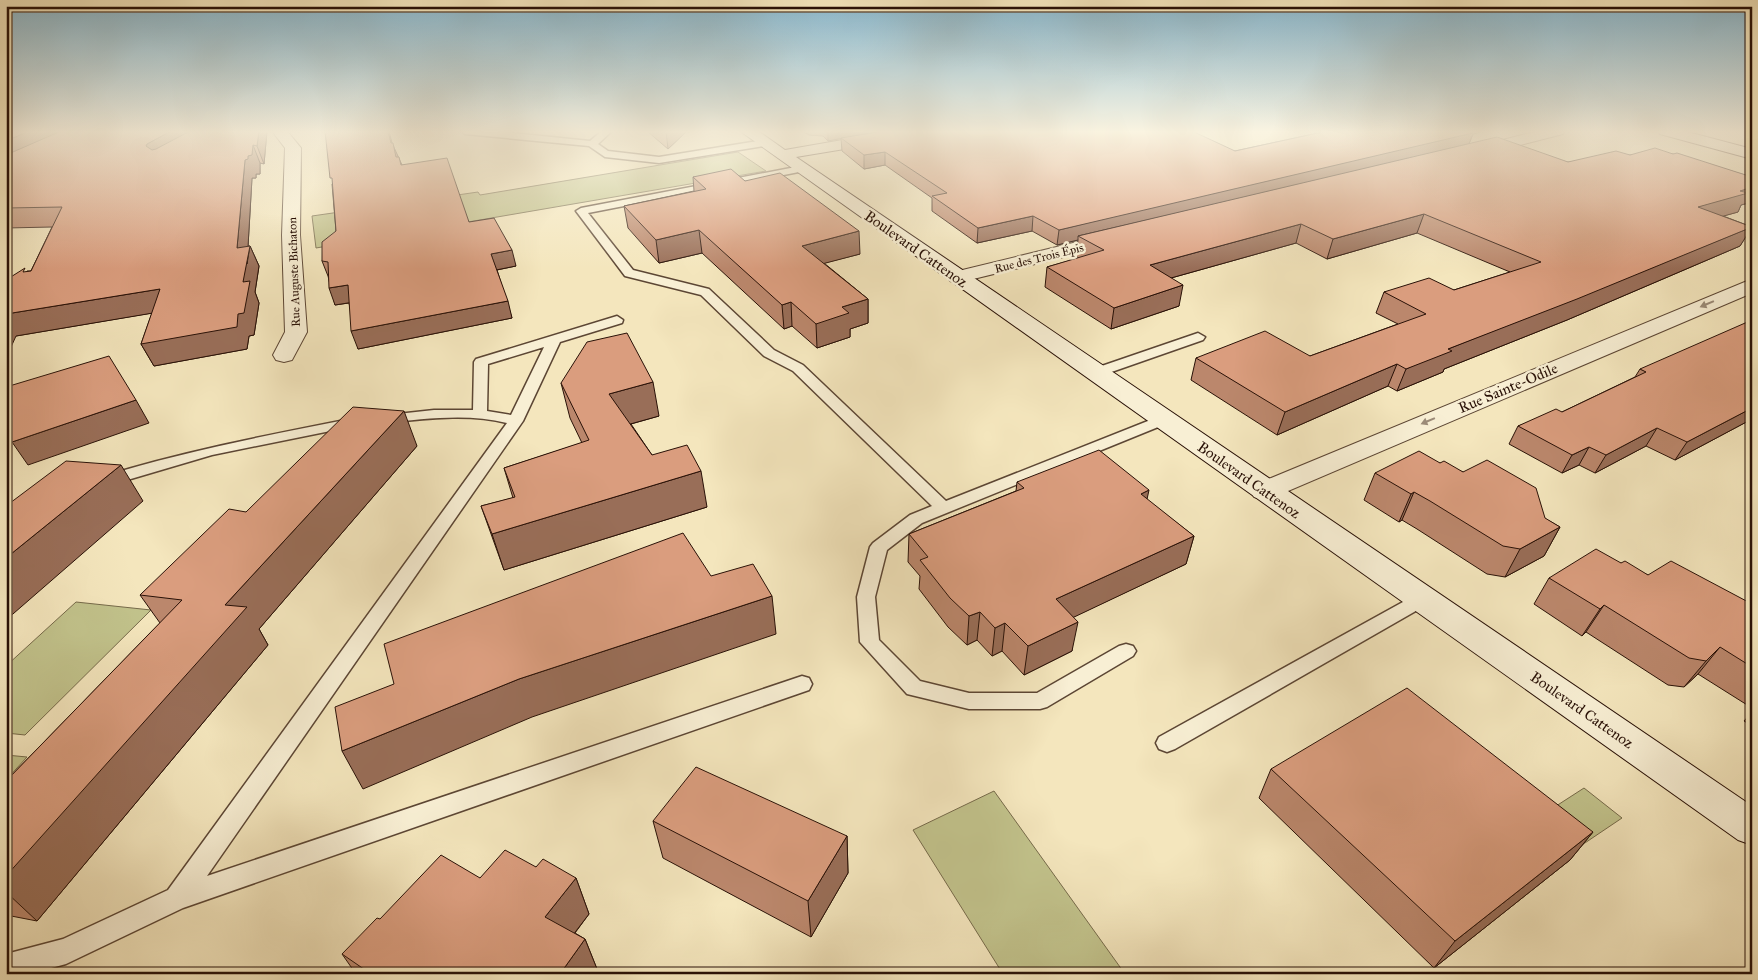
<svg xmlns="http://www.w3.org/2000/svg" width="1758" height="980" viewBox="0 0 1758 980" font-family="'IM FELL Great Primer',serif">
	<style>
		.green { fill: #c2c38c; stroke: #766a4a }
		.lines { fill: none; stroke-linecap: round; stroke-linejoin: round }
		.lane-casing { stroke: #5c4634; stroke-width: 3 }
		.street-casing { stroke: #5c4634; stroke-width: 2 }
		.secondary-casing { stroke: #291107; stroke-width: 2 }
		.lane { fill: #f8efd4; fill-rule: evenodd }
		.street { fill: #f8efd4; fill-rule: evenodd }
		.secondary { fill: #f8efd4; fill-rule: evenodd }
		.wall { fill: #bb876c; stroke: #291107 }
		.shaded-wall { fill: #996e58; stroke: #291107 }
		.building { fill: #da9d7e; stroke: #291107 }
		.oneway { fill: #9b8b78 }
		.labels { text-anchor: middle; stroke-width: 5; stroke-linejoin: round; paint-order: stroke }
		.far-street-label { font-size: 12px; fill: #291107; stroke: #f8efd4 }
		.street-label { font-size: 15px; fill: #291107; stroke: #f8efd4 }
	</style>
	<rect width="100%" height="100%" fill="#f4e6bd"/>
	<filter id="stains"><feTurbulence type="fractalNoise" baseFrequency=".004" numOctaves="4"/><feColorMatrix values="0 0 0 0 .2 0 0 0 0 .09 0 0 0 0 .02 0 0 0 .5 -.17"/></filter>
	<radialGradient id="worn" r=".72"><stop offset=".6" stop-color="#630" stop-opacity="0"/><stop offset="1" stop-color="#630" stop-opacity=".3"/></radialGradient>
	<path class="green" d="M738,152L766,171L316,248L312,216L478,192L480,195Z
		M76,602L151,610L25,735L6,733V666Z
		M6,755L27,757L6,780Z
		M1584,788L1622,818L1573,851L1536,819Z
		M994,791L1125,974H1003L913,830Z"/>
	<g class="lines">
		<defs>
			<path id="lane" d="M461,131H494L590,141L602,131H612L598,144L608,151L659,157L764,140L769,143L764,146L659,163L605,157L589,146L465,134Z
				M801,166L804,167V171L588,213L633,270L709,289L774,350L803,365L946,501L1158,417H1168L1170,420L1168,423L922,523L887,550L875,597L879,640L920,681L969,693H1037L1119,646L1126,644L1133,646L1136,651L1133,656L1047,707L1040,709H969L907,694L860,642L857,597L870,547L873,543L910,515L932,506L793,371L764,356L701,295L625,276L576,211L581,208Z
				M617,316L623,320L622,323L560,342L523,421L207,876L802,676L809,678L812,684L809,690L183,908L66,964L29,974H6V954L63,939L168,890L507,423C467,413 425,419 384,423L379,422L377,419L379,416L434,410H473L474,362L476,359ZM544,347L511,415L487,411L488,364Z
				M1198,333L1205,337L1203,340L1100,376L1095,377L1088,373L1090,370Z
				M355,418L360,419L362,422L360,425L212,455L107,486L101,485L99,481L101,477C185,451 269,435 355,418Z
				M1421,592L1428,594L1430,599L1428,604L1175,749L1167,752L1159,749L1156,743L1159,737Z"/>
			<path id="street" d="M272,131H287L301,148L300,235L307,332L292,360L284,362L276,360L273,355L285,332L282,235L285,148Z
				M1538,131H1565L1563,134L1477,156L1471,154L1469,151L1471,148Z
				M1114,233L1121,235L1123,239L1121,243L957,283L950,281L947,277L950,273Z
				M1752,279V293L1274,497L1264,500L1254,497L1250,491L1254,485Z"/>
			<path id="secondary" d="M740,131H758L785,150L894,131H930L928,134L923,136L796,157L1752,806V845L1738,840Z
				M1658,131H1684L1752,149V159L1660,134Z"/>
		</defs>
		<use href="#lane" class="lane-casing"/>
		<use href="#street" class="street-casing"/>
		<use href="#secondary" class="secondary-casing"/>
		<use href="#lane" class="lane"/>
		<use href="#street" class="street"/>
		<use href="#secondary" class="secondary"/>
	</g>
	<path class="wall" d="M6,131H267L264,164L260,163V174H256V178H252L248,246H250L259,266L255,292L259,303L254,335L249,336L247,349L154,366L141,344L152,313L16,336L27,271H31L52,227L6,228Z
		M389,131L392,143L402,165L469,222L516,266L497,270L512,318L358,349L349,303L335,305L328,276L322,261L336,231L332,184Z
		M647,131H687L668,149Z
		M802,131H881L1235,151L1323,132L1320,131H1484L1473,134L1469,144L1568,162L1630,155L1673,154L1752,177V202L1741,205L1738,212L1723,216L1752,227L1740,246L1567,320L1444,369L1443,372L1397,391L1388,386L1277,435L1191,380L1196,358L1310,356L1398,324L1376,313L1384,292L1454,290L1510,272L1417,233L1327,259L1296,243L1171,278L1179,306L1111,329L1045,287L1047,267L1079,258L1076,256L1078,240L1057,245L1032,231L977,243L932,211V198L885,165L864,169L842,151L841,138L828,141L823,136L809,135Z
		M693,177L745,181L860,254L824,263L868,299V323L850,329V337L817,348L792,326L784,329L702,253L659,263L628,228L624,206L694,191Z
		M1640,369L1752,419L1675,460L1646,446L1595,473L1579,465L1562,473L1509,444L1518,426L1562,412L1635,377Z
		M561,383L659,416L631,424L652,455L707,507L504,570L481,506L513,498L504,468L582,443L570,418Z
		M417,446L259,629L268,645L37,921L6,915V781L160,623L140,595L246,512Z
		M1440,463L1463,472L1560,527L1544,556L1505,577L1487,574L1417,529L1402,520L1399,522L1364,500L1375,473Z
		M1017,482L1147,500L1194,536L1186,564L1073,617L1072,651L1024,675L1002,651L992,656L977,640L967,645L948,627L919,589L920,576L908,562L909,534L1016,491Z
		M1621,563L1648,575L1752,604V708L1698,674L1684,687L1668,685L1586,632L1582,636L1534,604L1549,578Z
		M1752,712V726L1744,721Z
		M1271,769L1593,832L1570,860L1434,968L1259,798Z
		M653,821L847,836L848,873L811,937L663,858Z
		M536,867L576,878L589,914L575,933L585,939L599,974H356L342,954L480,878Z"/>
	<path class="shaded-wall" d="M29,131H75L6,164V141Z
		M171,131H212L154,164L146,146L147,144Z
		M259,131H267L264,164L257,146Z
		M666,131H687L668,149Z
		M828,131H881L828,141Z
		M1453,131H1484L1473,134L1468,146L1078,236V240L1057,245L1059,230Z
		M253,145L260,163V174H256V178H252L247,264L250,246L259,266L255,292L259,303L254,335L249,336L247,349L154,366L141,344L243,282L237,248L245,160L248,156Z
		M885,152V165L864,169V155Z
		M1752,187V202L1741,205L1738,212L1688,226L1698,207Z
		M1424,214L1417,233L1327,259L1333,239Z
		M1033,216L1032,231L977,243L978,228Z
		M1301,224L1296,243L1146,285L1150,265Z
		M1752,227L1740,246L1567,320L1444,369L1443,372L1397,391L1406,369L1448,349Z
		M699,230L702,253L659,263L656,240Z
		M859,231L860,254L803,269L802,246Z
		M512,250L516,266L496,270L491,254Z
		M348,285L354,302L335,305L329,288Z
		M1183,285L1179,306L1111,329L1114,308Z
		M160,289L171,310L16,336L6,358V314Z
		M868,299V323L850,329V337L817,348L816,324L842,307Z
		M508,301L512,318L358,349L351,331Z
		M791,302L792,326L784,329L782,305Z
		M1397,364L1388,386L1277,435L1285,412Z
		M653,382L659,416L616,428L609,394Z
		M136,400L149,423L28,465L12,442Z
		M1752,408V419L1675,460L1687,442Z
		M404,411L417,446L259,629L268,645L37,921L6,892V876L225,605Z
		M1657,428L1646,446L1595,473L1606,455Z
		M1589,447L1579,465L1562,473L1572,455Z
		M121,465L143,501L6,620V558Z
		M701,471L707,507L504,570L492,534Z
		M1149,490L1143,518L1141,494Z
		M1414,492L1402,520L1399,522L1411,494Z
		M1560,527L1544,556L1505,577L1520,549Z
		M1194,536L1186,564L1051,628L1056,599Z
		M772,596L776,634L532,717L363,789L342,751L519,679Z
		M1604,605L1586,632L1582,636L1600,609Z
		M980,612L977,640L967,645L969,616Z
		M1078,622L1072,651L1024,675L1028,646Z
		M1005,623L1002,651L992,656L995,628Z
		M1720,647L1698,674L1684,687L1706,661Z
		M1593,832L1570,860L1434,968L1455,941Z
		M847,836L848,873L811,937L808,901Z
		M576,878L589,914L560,952L545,917Z
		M585,939L599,974H560Z"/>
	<path class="building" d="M6,131H29L6,141Z
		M61,131H171L147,144L146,146L152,150L156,149L190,131H259L257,146L253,145L252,155L248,156V159L245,160L237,248L250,246L243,282L250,281L244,313L238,314L237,327L141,344L160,289L6,314V280L25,268L23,272L31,271L62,207L6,208V155Z
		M325,131H388L391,143H393L396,157H399L401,165L447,158L469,222L494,218L512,250L491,254L508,301L351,331L348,285L329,288L328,262L322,261V242L336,231L332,178H330Z
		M883,131H1192L1235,151L1327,131H1470L1473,133L1059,230L1033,216L978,228L932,196L947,193L885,152L864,155L841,138Z
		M1497,137L1568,162L1616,151L1630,155L1655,148L1673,154L1677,153L1752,177V187L1740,191L1748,193L1698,207L1752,227L1577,299L1448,349L1452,351L1406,369L1397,364L1285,412L1196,358L1265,331L1310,356L1426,314L1384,292L1429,278L1454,290L1541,262L1424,214L1333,239L1301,224L1150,265L1183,285L1114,308L1047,267L1104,250L1078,236Z
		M731,169L745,181L780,173L859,231L802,246L868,299L842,307L849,313L816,324L791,302L782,305L699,230L656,240L624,206L706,189L693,177Z
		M1752,320V408L1687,442L1657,428L1606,455L1589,447L1572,455L1518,426L1556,409L1562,412L1646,372L1640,369Z
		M627,333L653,382L609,394L652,455L687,445L701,471L492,534L481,506L515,497L504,468L589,440L561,383L587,342Z
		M109,356L136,400L12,442L6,427V387Z
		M353,407L404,411L225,605L247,607L6,876V781L182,600L140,595L229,509L246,512Z
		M1099,450L1149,490L1141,494L1194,536L1056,599L1078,622L1028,646L1005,623L995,628L980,612L969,616L950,598L920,560L928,557L909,534L1024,488L1017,482Z
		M1419,451L1440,463L1444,461L1463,472L1487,460L1536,488L1545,518L1560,527L1520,549L1503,546L1430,501L1414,492L1411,494L1375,473Z
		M66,461L121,465L6,558V506Z
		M683,533L711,576L753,564L772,596L519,679L342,751L335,707L394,684L384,644Z
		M1596,549L1621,563L1625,561L1648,575L1671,561L1752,604V667L1720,647L1706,661L1689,658L1604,605L1600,609L1549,578Z
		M1407,688L1593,832L1455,941L1271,769Z
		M696,767L847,836L808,901L653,821Z
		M505,850L536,867L543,859L576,878L545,917L585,939L560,974H371L342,954L377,918L380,919L441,855L480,878Z"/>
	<defs><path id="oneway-solid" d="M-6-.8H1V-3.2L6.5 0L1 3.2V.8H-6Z" transform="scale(1.25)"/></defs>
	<g class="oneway">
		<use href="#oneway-solid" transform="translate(1707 304) rotate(157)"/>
		<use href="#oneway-solid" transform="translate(1428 421) rotate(157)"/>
	</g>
	<linearGradient id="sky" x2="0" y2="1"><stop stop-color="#89b9d0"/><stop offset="0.49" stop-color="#faf4e1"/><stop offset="1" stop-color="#faf4e1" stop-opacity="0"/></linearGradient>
	<rect width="1758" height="269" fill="url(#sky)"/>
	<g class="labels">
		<g class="far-street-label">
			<text transform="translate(1039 258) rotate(-14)" y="4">Rue des Trois Épis</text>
			<text transform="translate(294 272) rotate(-92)" y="4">Rue Auguste Bichaton</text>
		</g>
		<g class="street-label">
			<text transform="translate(916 249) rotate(35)" y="5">Boulevard Cattenoz</text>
			<text transform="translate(1508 388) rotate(-23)" y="5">Rue Sainte-Odile</text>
			<text transform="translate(1249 480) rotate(35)" y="5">Boulevard Cattenoz</text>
			<text transform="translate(1582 710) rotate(35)" y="5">Boulevard Cattenoz</text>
		</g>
	</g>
	<rect width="1758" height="980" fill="none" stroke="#f4e6bd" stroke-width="25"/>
	<rect x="8" y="8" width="1743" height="965" fill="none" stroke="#291107" stroke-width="2.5"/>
	<rect x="12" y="12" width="1733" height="955" fill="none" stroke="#291107"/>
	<rect width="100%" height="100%" filter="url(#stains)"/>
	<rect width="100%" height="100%" fill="url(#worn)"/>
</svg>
